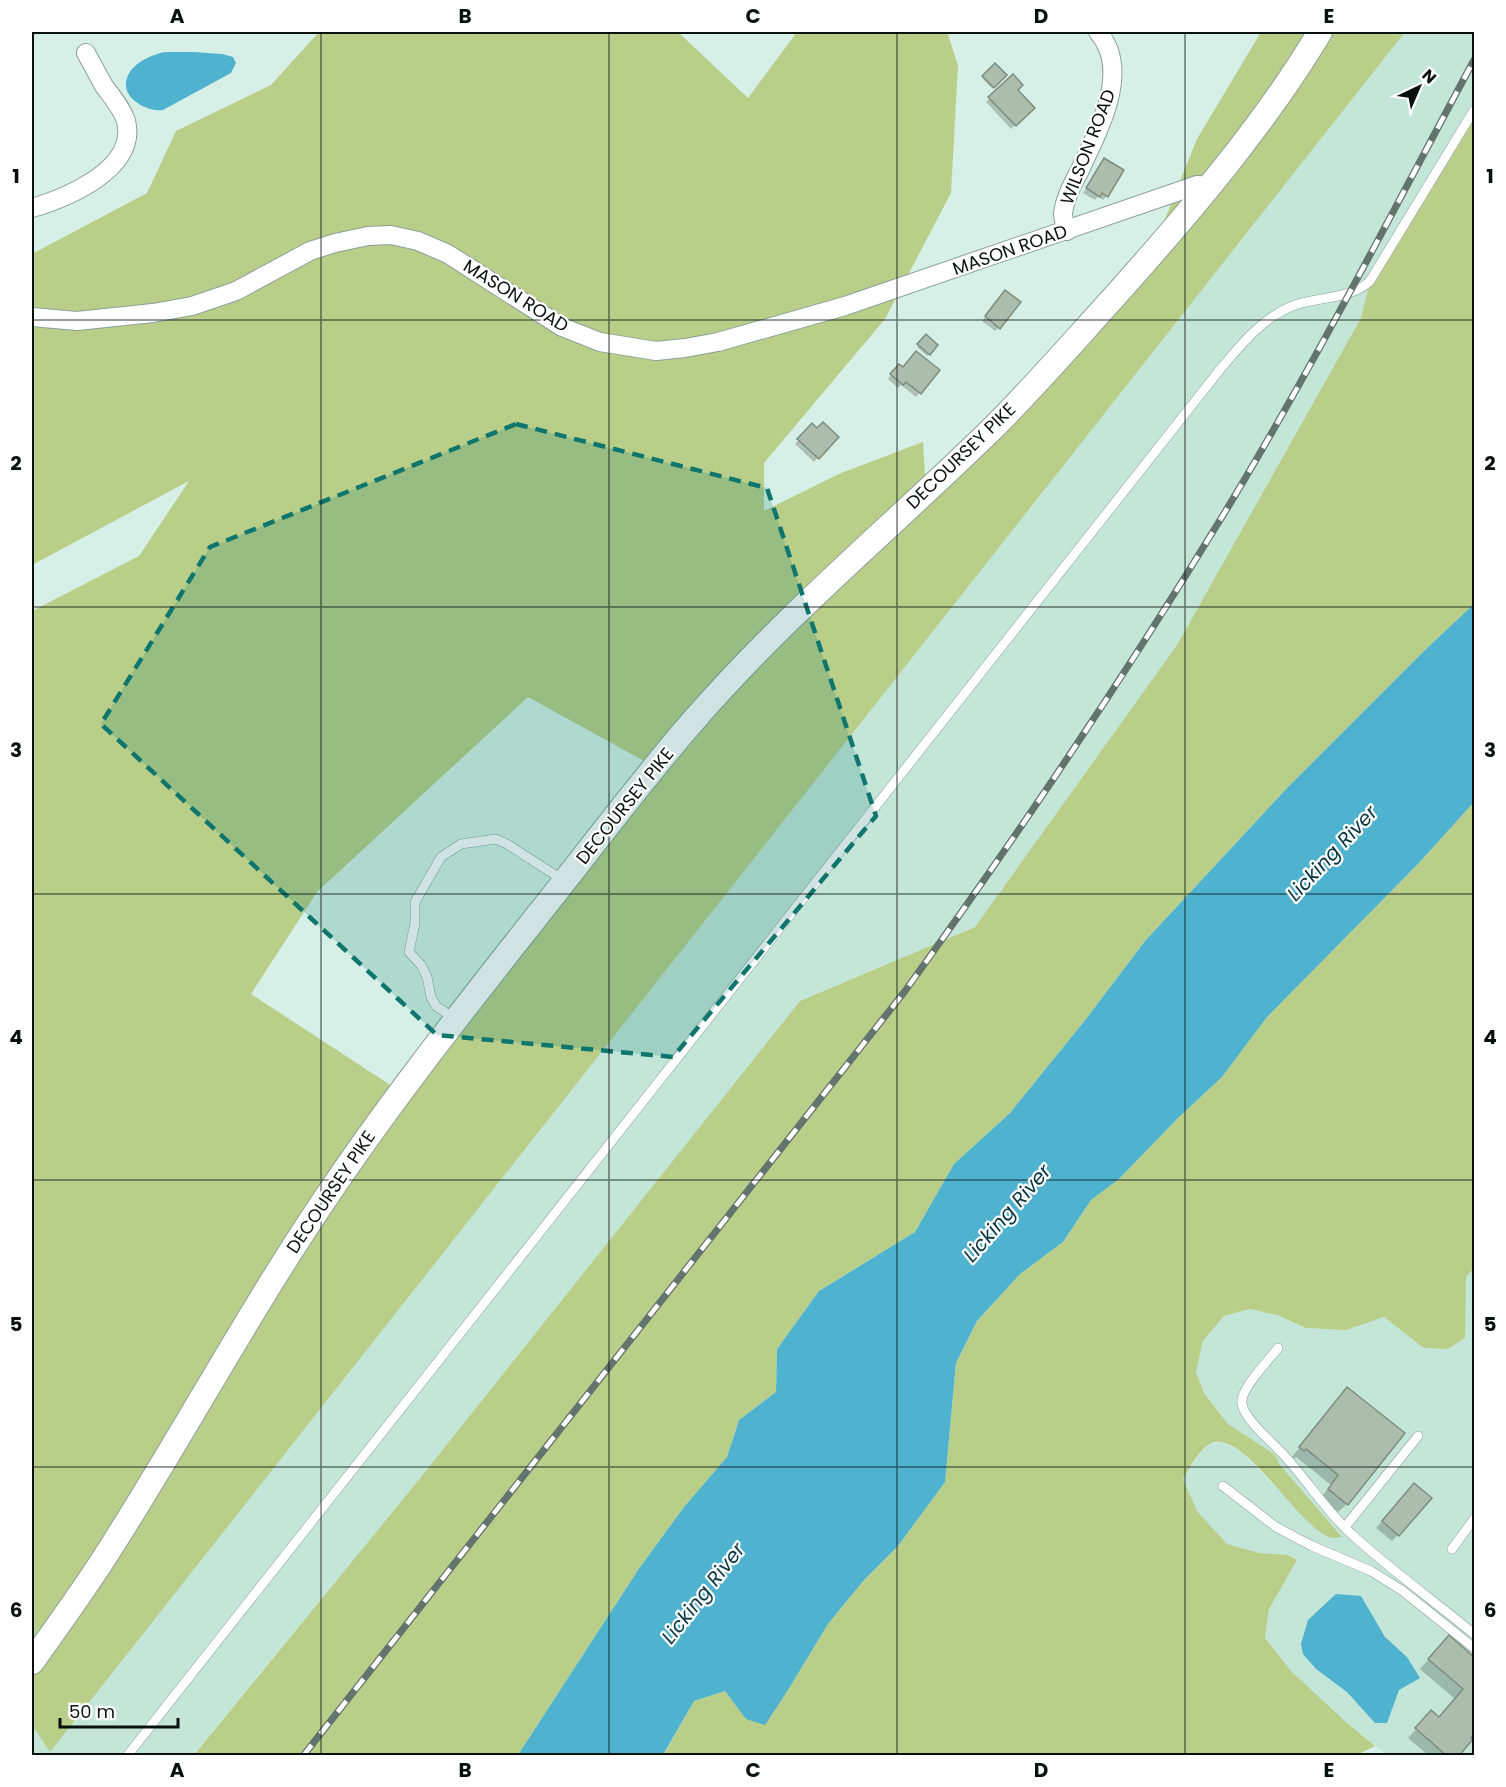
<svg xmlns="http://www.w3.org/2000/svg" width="1506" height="1787" viewBox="0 0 1506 1787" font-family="Poppins,sans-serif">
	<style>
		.built { fill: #c4e6d9 }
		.green { fill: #b9cf89; fill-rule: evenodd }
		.water { fill: #4fb3cf }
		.shadow { fill: #0003 }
		.building { fill: #adbdad; stroke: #7d8d7e; stroke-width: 1.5 }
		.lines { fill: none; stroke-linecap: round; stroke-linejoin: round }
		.service-casing { stroke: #8aa198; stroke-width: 10 }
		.minor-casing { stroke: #8aa198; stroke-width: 20 }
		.secondary-casing { stroke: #8aa198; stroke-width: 26 }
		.service { stroke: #fff; stroke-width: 9 }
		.minor { stroke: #fff; stroke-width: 18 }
		.secondary { stroke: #fff; stroke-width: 24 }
		.rail-casing { stroke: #63736d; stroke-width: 7 }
		.rail { stroke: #fff; stroke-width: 4.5; stroke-dasharray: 14; stroke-linecap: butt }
		.marked { fill: #0f766e; fill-opacity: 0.2; stroke: #0f766e; stroke-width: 4.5; stroke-dasharray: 12 8; stroke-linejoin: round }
		.grid { fill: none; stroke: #08110e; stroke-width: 1.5; stroke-opacity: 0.55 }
		.labels { text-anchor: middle; stroke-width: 4.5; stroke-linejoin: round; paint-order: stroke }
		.street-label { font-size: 18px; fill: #08110e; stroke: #fff }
		.water-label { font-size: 20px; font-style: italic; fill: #043541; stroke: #fff }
		.neatline { fill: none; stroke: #08110e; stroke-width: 2 }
		.grid-label { font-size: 20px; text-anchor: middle; font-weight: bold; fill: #08110e }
	</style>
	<rect width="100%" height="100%" fill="#d7f0e7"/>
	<path class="built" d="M1320,32H1474V110L1370,281L1361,318L1177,645L975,927L800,1001L417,1482L193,1755L32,1756V1662L1054,363Z
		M1474,1267V1755H1387L1346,1722L1291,1671L1265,1638L1269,1609L1297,1560L1288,1555L1259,1553L1227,1544L1197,1511L1183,1479L1199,1455L1209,1444L1223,1442L1242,1452L1313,1526L1341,1537L1279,1465L1274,1454L1228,1424L1204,1393L1196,1372L1203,1341L1224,1316L1250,1309L1277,1315L1306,1328L1346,1330L1384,1317L1403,1330L1465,1301L1466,1277Z"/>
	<path class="green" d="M319,32H678L748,98L797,32H947L958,65L951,193L885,319L764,463V511L841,473L923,442L926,490L1149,259L1197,139L1261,32H1405L50,1752L32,1725V611L139,556L189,481L32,565V254L147,193L176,131L271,85ZM528,697L655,767L401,1092L251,994L317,892Z
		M1474,110V604L1425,650L1288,787L1145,941L1086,1019L1010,1113L954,1164L915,1232L819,1291L777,1349L776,1392L739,1420L727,1457L684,1507L638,1570L518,1755L193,1756L417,1482L800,1001L975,927L1177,645L1361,318L1370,281Z
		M1474,802V1268L1466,1277L1465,1338L1448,1349L1424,1348L1384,1317L1346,1330L1306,1328L1277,1315L1250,1309L1224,1316L1203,1341L1196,1372L1204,1393L1228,1424L1274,1454L1280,1465L1342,1537C1339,1537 1336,1538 1333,1538C1300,1533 1242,1422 1208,1445C1197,1453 1190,1468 1183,1479L1197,1511L1227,1544L1259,1553L1288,1555L1297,1560L1269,1609L1265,1638L1291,1671L1346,1722L1375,1746L1355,1756H663L694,1701L725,1691L746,1718L765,1724L788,1690L828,1624L864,1580L898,1546L945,1482L956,1363L977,1321L1020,1274L1063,1242L1091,1200L1119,1179L1177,1119L1222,1077L1267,1017L1418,864Z"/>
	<path class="water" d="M165,52H194L222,54L233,57L236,63L231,73L163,110C147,112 120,98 127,78C132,63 151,55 165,52Z
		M1474,604V802L1418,864L1267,1017L1222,1077L1177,1119L1119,1179L1091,1200L1063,1242L1020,1274L977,1321L956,1363L945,1482L898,1546L864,1580L828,1624L788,1690L765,1725L746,1719L725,1691L694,1701L663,1755H518L638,1570L684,1507L727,1457L739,1420L776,1392L777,1349L819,1291L915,1232L954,1164L1010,1113L1086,1019L1145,941L1288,787L1425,650Z
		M1336,1594L1361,1596L1385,1637L1407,1657L1420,1678L1399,1690L1387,1723H1375L1347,1692L1316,1669L1303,1654L1301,1644L1308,1620Z"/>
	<path class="shadow" d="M32,32H39L32,36Z
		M995,65L1005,75L992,88L982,78Z
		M1012,76L1016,90L1033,108L1011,129L986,102Z
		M1104,160L1107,196L1103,200L1098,197L1095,200L1083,193Z
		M1001,296L999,328L995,331L982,321Z
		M926,336L936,345L927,356L917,347Z
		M895,369H903L938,371L916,397L901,385L898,388L888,379Z
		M812,425L817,430L837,437L814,462L795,444Z
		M1339,1398L1347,1504L1338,1512L1320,1498L1331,1485L1296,1457L1294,1459L1292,1457Z
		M1408,1491L1398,1535L1392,1541L1376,1528Z
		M1449,1637L1474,1659V1733L1456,1756H1429L1408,1738L1423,1721L1438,1718L1455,1699L1420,1669Z"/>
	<path class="building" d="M995,63L1007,75L994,88L982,76Z
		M1013,74L1023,85L1018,90L1035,108L1016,126L988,97Z
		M1104,158L1124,170L1108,197L1102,193L1100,197L1086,188Z
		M1005,290L1021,302L1000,329L985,316Z
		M926,334L938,345L930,355L917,344Z
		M916,351L940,370L921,394L906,382L903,385L890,374L899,364L903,367Z
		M823,422L839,437L819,459L797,439L812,423L817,428Z
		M1347,1387L1405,1433L1348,1505L1328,1489L1338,1475L1306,1449L1304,1451L1299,1447Z
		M1414,1483L1432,1498L1399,1536L1382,1521Z
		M1449,1635L1474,1657V1734L1471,1738L1473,1739L1459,1756H1447L1415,1728L1431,1710L1439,1717L1463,1689L1428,1659Z"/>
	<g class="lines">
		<defs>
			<path id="service" d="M455,1019L436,1006L431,997L427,977L421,965L409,952L415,923V902L441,857L461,844L496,839L507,844L563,880
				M1278,1348C1269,1360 1239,1390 1242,1404C1245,1420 1271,1441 1282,1453C1308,1481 1328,1514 1357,1539C1394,1572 1435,1602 1474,1634
				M1223,1486L1276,1527L1312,1546L1371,1571L1403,1591L1474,1648
				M1345,1527L1418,1436
				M1452,1549L1474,1519
				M127,1756L1218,372C1239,347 1262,317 1295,305C1319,297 1351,299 1370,281L1474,110"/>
			<path id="minor" d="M32,208C66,198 138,169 126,121C122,108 112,97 104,86C98,75 92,64 86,53
				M1067,231C1065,225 1063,219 1063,213C1065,197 1073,184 1080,170C1098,130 1132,71 1098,32
				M32,317L77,321L153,313L192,306L236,291L310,251L335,243L368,236L391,235L418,241L448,254L562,327L600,342L656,351L685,348L718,342L845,306L1197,185L1210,186"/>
			<path id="secondary" d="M32,1662C60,1623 89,1583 115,1541C186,1429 249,1312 323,1202C389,1103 463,1010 537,916C589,851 639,783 694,720C786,614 894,525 994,427C1036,385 1075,340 1115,296C1189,213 1263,127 1320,32"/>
		</defs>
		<use href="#service" class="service-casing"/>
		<use href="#minor" class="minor-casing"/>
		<use href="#secondary" class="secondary-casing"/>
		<use href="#service" class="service"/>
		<use href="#minor" class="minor"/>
		<use href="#secondary" class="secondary"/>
		<defs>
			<path id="rail" d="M303,1756L905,991C1018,835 1125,676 1225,512C1314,365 1393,211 1474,60"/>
		</defs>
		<use href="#rail" class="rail-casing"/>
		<use href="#rail" class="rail"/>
	</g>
	<path class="marked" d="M516,424L767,488L876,816L673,1057L437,1035L101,724L210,547Z"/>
	<path class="grid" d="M321,32V1756M609,32V1756M897,32V1756M1185,32V1756M32,320H1474M32,607H1474M32,894H1474M32,1180H1474M32,1467H1474"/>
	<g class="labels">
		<g class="street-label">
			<text transform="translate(1088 147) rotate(-69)" y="6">WILSON ROAD</text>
			<text transform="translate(1010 250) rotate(-19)" y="6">MASON ROAD</text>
			<text transform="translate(516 296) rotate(32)" y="6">MASON ROAD</text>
			<text transform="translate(961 456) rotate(-44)" y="6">DECOURSEY PIKE</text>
			<text transform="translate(625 806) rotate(-51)" y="6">DECOURSEY PIKE</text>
			<text transform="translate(331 1192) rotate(-56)" y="6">DECOURSEY PIKE</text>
		</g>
		<g class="water-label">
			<text transform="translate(1332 853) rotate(-47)" y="7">Licking River</text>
			<text transform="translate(1007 1213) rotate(-49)" y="7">Licking River</text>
			<text transform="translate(703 1593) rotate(-52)" y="7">Licking River</text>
		</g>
	</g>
	<rect width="1506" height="1787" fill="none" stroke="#ffffff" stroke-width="66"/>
	<g transform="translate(1419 87) rotate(44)" stroke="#ffffff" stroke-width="4.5" paint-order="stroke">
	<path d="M0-4.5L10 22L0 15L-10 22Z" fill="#08110e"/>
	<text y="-9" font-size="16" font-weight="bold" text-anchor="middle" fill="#08110e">N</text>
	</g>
	<path d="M60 1718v9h118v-9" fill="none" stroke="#08110e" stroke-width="3"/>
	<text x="69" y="1718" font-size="18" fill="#08110e" stroke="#ffffff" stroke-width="4.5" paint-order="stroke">50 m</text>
	<rect x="33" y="33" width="1440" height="1721" class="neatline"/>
	<g class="grid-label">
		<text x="177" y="23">A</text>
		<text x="465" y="23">B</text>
		<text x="753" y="23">C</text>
		<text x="1041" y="23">D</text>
		<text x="1329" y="23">E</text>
		<text x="16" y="183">1</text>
		<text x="1490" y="183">1</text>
		<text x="16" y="470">2</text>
		<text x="1490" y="470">2</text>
		<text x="16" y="757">3</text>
		<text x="1490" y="757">3</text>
		<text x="16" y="1044">4</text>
		<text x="1490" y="1044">4</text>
		<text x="16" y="1331">5</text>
		<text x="1490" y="1331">5</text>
		<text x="16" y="1617">6</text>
		<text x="1490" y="1617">6</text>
		<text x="177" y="1777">A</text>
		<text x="465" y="1777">B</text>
		<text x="753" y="1777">C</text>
		<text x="1041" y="1777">D</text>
		<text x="1329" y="1777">E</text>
	</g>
</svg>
